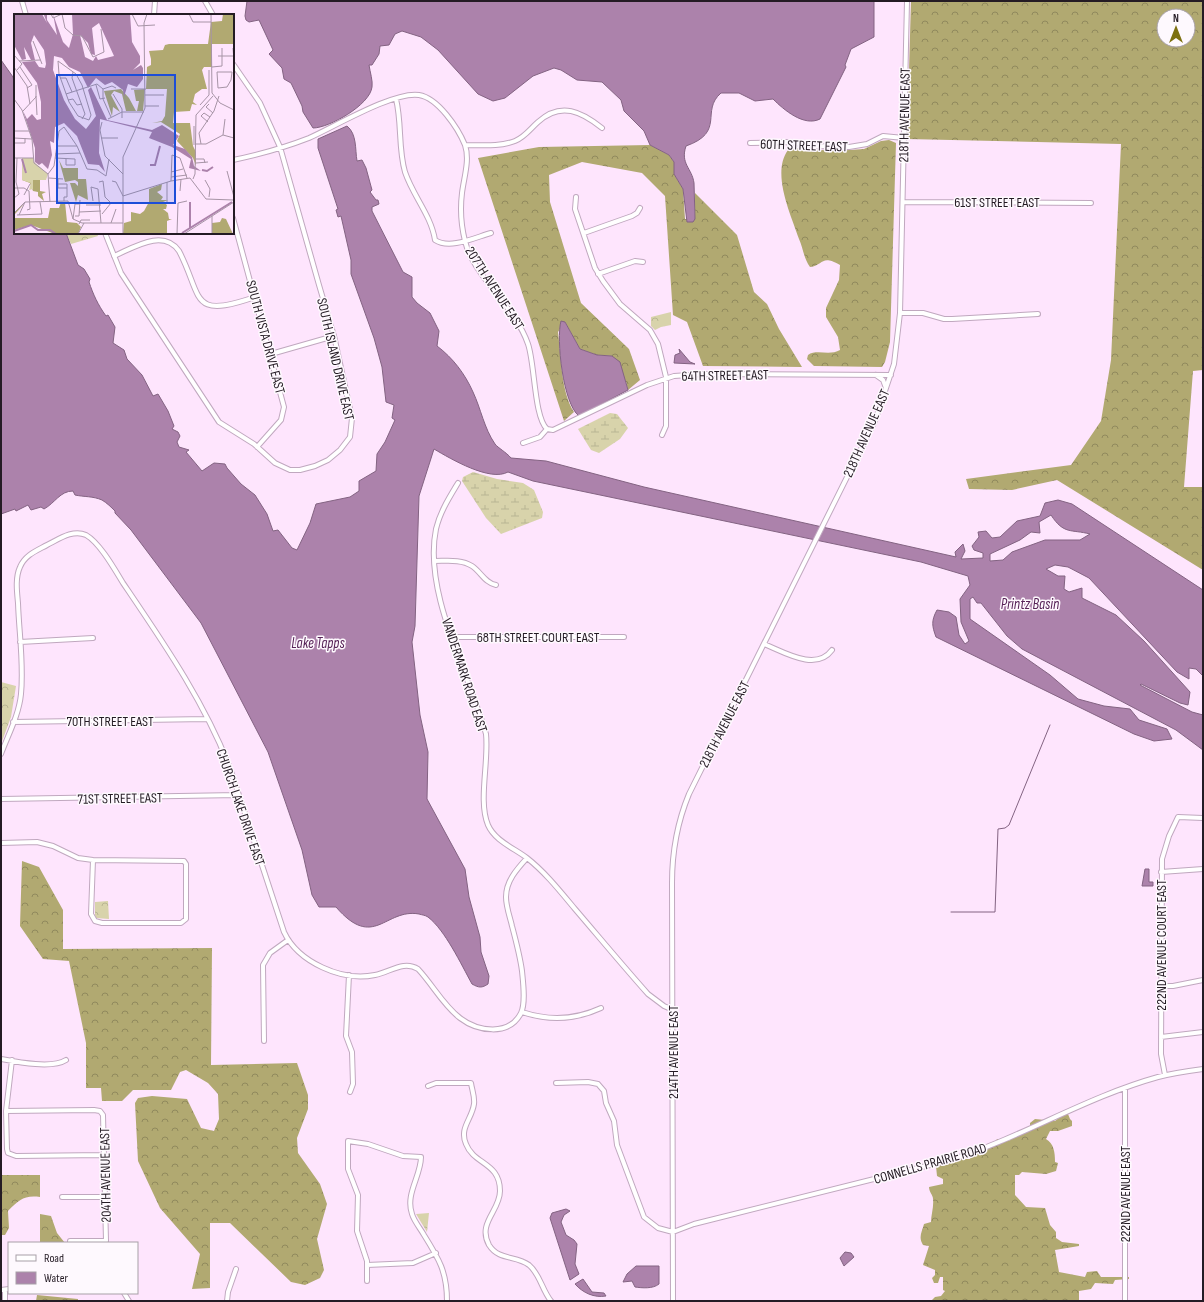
<svg xmlns="http://www.w3.org/2000/svg" width="1204" height="1302" viewBox="0 0 1204 1302" font-family="'Sofia Sans Condensed',sans-serif">
	<style>
		.forest { fill: url(#forest-crowns); fill-rule: evenodd }
		.wetland { fill: url(#wetland-marsh) }
		.park { fill: url(#park-crowns) }
		.water { fill: #ac82ab; stroke: #836382; fill-rule: evenodd }
		.lines { fill: none; stroke-linecap: round; stroke-linejoin: round }
		.stream { stroke: #836382; stroke-width: 1 }
		.minor-casing { stroke: #c0a8bf; stroke-width: 6 }
		.minor { stroke: #fff; stroke-width: 4 }
		.labels { text-anchor: middle; stroke-width: 3; stroke-linejoin: round; paint-order: stroke }
		.street-label { font-size: 14px; fill: #241b24; stroke: #fef9fe }
		.water-label { font-size: 15px; font-style: italic; fill: #572358; stroke: #fef9fe }
		.inset-river { fill: none; stroke: #ac82ab; stroke-width: 2 }
		.inset-road { fill: none; stroke: #a794a6; stroke-width: 1 }
		.view { fill: #1d4ed8; fill-opacity: 0.15; stroke: #1d4ed8; stroke-width: 2 }
		.inset-edge { fill: none; stroke: #241b24; stroke-width: 2 }
	</style>
	<defs>
		<pattern id="forest-crowns" width="20" height="18" patternUnits="userSpaceOnUse"><rect width="20" height="18" fill="#b1a971"/><path d="M2 6a3 3 0 1 1 6 0M12 15a3 3 0 1 1 6 0" fill="none" stroke="#90895d"/></pattern>
		<pattern id="wetland-marsh" width="20" height="14" patternUnits="userSpaceOnUse"><rect width="20" height="14" fill="#d8d3ab"/><path d="M1 5h8M5 5V1M11 12h8M15 12V8" fill="none" stroke="#b9b593"/></pattern>
		<pattern id="park-crowns" width="20" height="18" patternUnits="userSpaceOnUse"><rect width="20" height="18" fill="#d8d3ab"/><path d="M2 6a3 3 0 1 1 6 0M12 15a3 3 0 1 1 6 0" fill="none" stroke="#b9b593"/></pattern>
	</defs>
	<rect width="100%" height="100%" fill="#fee5fd"/>
	<path class="forest" d="M911,1H1203V370L1193,371L1184,487H1203V570L1057,480L1012,490L969,489L966,479L1071,465L1101,421L1111,360L1121,144L907,139ZM1164,16H1188V40H1164Z
		M889,140L896,143L890,342L885,362L882,367L814,366L807,359L808,355C816,349 830,356 840,350L838,337L826,317V308L839,280L840,265C821,254 824,265 810,267C804,259 803,248 799,239C791,215 771,173 788,150L794,148L835,151L864,149L881,141Z
		M650,145L669,155L674,162V174L683,189L685,219H695V193L737,235L754,292L767,304L779,329L802,367L703,366L687,322L673,315L665,196L642,173L582,162L549,175L550,202L581,303L629,349L640,380L628,390L626,382L612,356L597,355L580,349L565,322L558,332C561,355 561,393 574,412L564,421L478,158L539,147Z
		M22,861L39,867L63,910V949L212,948L211,1065L297,1063L308,1095V1109L297,1138L298,1153L320,1184L327,1204L317,1239L324,1270L320,1278L305,1285L291,1282L230,1223H210V1288L192,1289L200,1254L160,1208L138,1161L135,1103L138,1098L152,1096L187,1099L201,1128L214,1131L219,1119L218,1094L208,1083L186,1070L180,1072L171,1090H133L122,1101H102L101,1088H86V1043L69,961L43,959L20,926Z
		M1064,1114H1068L1070,1119L1072,1121V1126L1058,1131H1050L1046,1139C1054,1144 1055,1152 1055,1162L1058,1163L1056,1171L1046,1174L1022,1172L1019,1175H1015V1195L1026,1207L1045,1208L1050,1225L1056,1232V1238L1062,1242L1079,1244V1246L1055,1250L1059,1272L1085,1277L1087,1272L1097,1271L1101,1277H1129V1279L1115,1280L1113,1284L1095,1283L1091,1289L1079,1291V1301H931L935,1297L941,1296L945,1291L943,1290V1277H940L938,1283H934L932,1278L935,1275V1270L923,1265L929,1246L923,1245C918,1237 922,1232 924,1224L931,1222C931,1215 934,1207 933,1199C933,1195 929,1192 929,1187L943,1184V1179L937,1176L936,1166L945,1162L954,1163L957,1159H970L972,1155L978,1152L982,1146H993L997,1139L1009,1141L1014,1133L1030,1129V1123L1035,1119L1055,1121Z
		M1,1146L2,1175H40V1197C24,1195 19,1200 8,1211L9,1228L5,1235H1Z
		M40,1214L51,1216L57,1233L65,1243H40Z
		M37,1295L78,1299V1301H36Z"/>
	<path class="wetland" d="M610,413L617,414L628,428L620,439L599,453L591,450L578,429Z
		M473,472L497,479L523,483L534,490L543,512L542,518L501,534L486,518L462,481L463,477Z"/>
	<path class="park" d="M66,233H97L98,236L71,244Z
		M671,312V325L661,327L655,330L651,326V317Z
		M1,682L16,686L11,717L1,744Z
		M108,901L109,919L96,918L95,915V902Z
		M429,1213L427,1232L416,1214Z"/>
	<path class="water" d="M247,1H874V37L851,49L845,65L846,67L820,119C804,127 784,110 773,99L755,101L739,93H721C700,111 726,132 686,146C680,164 692,168 694,183L695,219L693,222H687L683,189L674,174V162L669,155L650,145L644,131L624,111L621,100L602,82L577,80L561,70L554,68L533,76L505,98L493,101L478,94L438,50L421,37L402,31L395,34L389,45L380,46L379,54L372,65H369C370,72 373,81 372,87C370,105 329,128 313,128L303,112L302,106L291,83L284,79L282,68L269,54L273,50L259,20L249,22L246,20L245,16Z
		M1,60L13,77L15,86V233H66L78,265L84,269L90,279L89,282C93,294 98,305 106,316L108,315L115,327L113,343L124,350L127,359L142,375L153,396L158,394L168,411L174,426L172,429L178,432L180,436L177,442L179,447L189,450L186,452L202,471L214,463L225,464L227,468L241,484L255,495L267,514L273,531L278,530L292,548L297,550L310,523L316,504L350,497L359,491V481L376,471L377,454L385,442L395,420L392,418L394,405L386,402L382,367L374,338L351,274V260L341,216L338,217L336,210L338,209L318,148V139L347,126C357,134 355,149 357,161L362,160L366,168L372,190L370,192L376,200H378L379,204L372,207V211L403,272L412,277V297L417,303L430,313L439,331L437,346C453,358 465,374 473,392C481,409 484,428 495,444C498,448 506,452 511,458L546,461L644,487L956,557L955,552L963,544L965,551L961,559L983,558V553L974,550L972,546L979,537L978,532L986,531L992,538L1000,537L1017,521L1040,516L1045,503L1058,500L1072,504L1203,590V676L1196,669L1189,668V679L1177,672L1089,578L1068,567L1055,565L1046,569L1058,576H1065L1064,589L1069,592L1082,588V598L1116,615L1144,641L1190,692L1188,705L1180,703L1141,684L1140,685L1192,712L1203,715V750L1176,730L1022,649L1007,636L981,603H977L973,597L970,599V619L1050,675L1078,699L1104,706L1130,709L1139,720L1167,729L1172,739L1154,741L1134,734L936,637C932,626 931,621 937,610L949,612L956,617L959,635L965,644L969,641L961,622L960,599L970,585L968,576L921,562L533,481L508,472C490,482 451,459 434,449L419,496L415,626L412,642L420,715L428,752L427,799L465,869L469,897L480,937L481,952L489,976L488,984C482,988 479,988 472,984C461,964 445,930 428,917C425,915 422,915 419,914C385,908 374,951 336,907H319L312,895L302,850L268,752L201,623L131,530L115,513V511C111,507 107,503 102,500C93,496 84,497 75,495L73,491C60,491 55,503 44,509L41,507L31,510L28,505L16,511L15,509L1,514ZM1051,515C1064,535 1071,529 1090,534L1080,540H1045L1012,552L1003,560L990,561V554L1020,540L1031,532L1040,533L1039,522Z
		M561,321L565,322L580,349L597,355L612,356L620,362L628,390L579,416C563,404 556,339 561,321Z
		M679,349L690,362L695,364L674,363L675,355L680,353Z
		M1145,869H1149V882H1153V886H1142Z
		M566,1209L570,1211L564,1215L561,1222L566,1235L574,1240L577,1244L575,1264L579,1274L570,1280L550,1218L552,1213Z
		M845,1252L851,1253L854,1257L844,1266L840,1258Z
		M636,1266H659V1284C653,1289 642,1288 635,1287L632,1281L623,1282L627,1274Z
		M583,1279L592,1292L604,1293L606,1296C594,1298 583,1293 575,1284Z"/>
	<g class="lines">
		<path class="stream" d="M951,912H995L998,829L1005,828L1009,825L1050,725"/>
		<defs>
			<path id="minor" d="M22,1L26,15
				M205,1L213,15
				M154,15L155,1
				M396,99C402,123 398,148 405,172C413,196 431,215 435,240C450,250 476,237 491,233
				M750,143L789,142L814,146L849,147L867,144L883,136L904,138
				M465,145C470,160 464,177 462,193C460,209 461,225 465,241C473,276 515,306 528,344C535,364 534,417 547,429
				M233,160C257,155 286,147 309,138C334,127 394,91 419,95C438,98 458,128 465,145C481,145 500,147 515,141C525,137 530,129 538,122C561,101 582,112 602,128
				M576,197L575,209L595,268L603,281L620,304L650,330L658,344L666,377V426L662,435
				M903,202L1091,203
				M233,218L284,407L281,420L257,447
				M105,233L121,273L219,422L254,444L275,463L290,470H300L315,466L328,460L340,450L350,437L352,418L334,336L319,285L280,147L260,103L233,64
				M584,233L632,216L637,213L640,208
				M114,256C133,248 163,228 179,251C203,297 189,320 255,297
				M598,274L635,261L643,262
				M900,313H923L944,319H952L1038,314
				M271,354L334,336
				M876,375L883,380L886,388
				M523,443L540,437L547,429L553,430L647,385L674,376L703,374L891,375
				M458,483C449,498 440,512 436,529C423,593 469,673 486,734C489,762 478,801 488,825C495,841 514,848 527,858C545,872 560,891 575,909C599,937 623,966 648,994L664,1006L673,1010
				M435,561C447,561 461,559 472,566C481,572 485,583 496,585
				M452,637H624
				M20,642L93,638
				M764,644C784,652 816,672 832,650
				M13,722L207,719
				M1,754C8,735 19,715 21,694C24,664 19,633 18,603C17,592 15,578 20,567C25,555 36,551 47,545C59,539 73,529 86,535C100,543 115,570 123,583C163,642 206,704 231,771L284,932C298,962 342,982 375,975C390,972 404,960 418,969C433,985 443,1005 460,1018C477,1031 509,1037 521,1013C526,1003 523,982 522,971C520,956 516,941 512,926C510,917 506,907 506,897C506,881 517,869 527,858
				M1,799L238,795
				M1,843L37,842L53,846L78,858L93,860L184,861L186,864V919L181,923H102L95,921L91,914L93,860
				M1161,872L1203,869
				M349,975L346,1036L352,1052L353,1084L350,1092
				M1161,986H1173L1203,980
				M522,1012C549,1021 575,1020 601,1008
				M1161,1037L1203,1032
				M264,1041L263,965L270,953L288,940
				M1,1059C17,1062 52,1069 66,1060
				M12,1060L6,1111L7,1149L8,1153L16,1156L104,1155
				M1165,1075L1161,1054L1162,859L1169,836L1178,817L1203,818
				M556,1083L588,1082L598,1084L604,1091L606,1103L614,1121L617,1145L644,1217L658,1228L673,1232L694,1224L950,1160C1021,1138 1086,1097 1158,1077C1173,1073 1188,1071 1203,1069
				M428,1086L436,1083H471C472,1090 475,1097 474,1104C472,1119 459,1128 466,1144C474,1165 500,1162 500,1191C500,1211 477,1223 489,1245C499,1261 516,1255 529,1265C540,1274 542,1290 551,1301
				M1125,1088V1300
				M6,1111L94,1110L100,1111L103,1115L106,1241H70V1243
				M62,1197H106
				M367,1265L413,1263L436,1253
				M367,1281V1261L357,1231L358,1195L348,1169V1141L368,1144L403,1156L421,1157C421,1176 405,1194 412,1214C414,1221 420,1228 424,1235C439,1259 447,1272 447,1301
				M1,1290L9,1289
				M124,1293L129,1301
				M5,1301V1290
				M227,1301L228,1292L236,1269
				M673,1301L672,883C672,851 677,823 689,794L875,421L894,364L900,313L907,1"/>
		</defs>
		<use href="#minor" class="minor-casing"/>
		<use href="#minor" class="minor"/>
	</g>
	<g class="labels">
		<g class="street-label">
			<text transform="translate(904 115) rotate(-89)" y="5">218TH AVENUE EAST</text>
			<text transform="translate(804 145) rotate(2)" y="5">60TH STREET EAST</text>
			<text x="997" y="207">61ST STREET EAST</text>
			<text transform="translate(495 288) rotate(57)" y="5">207TH AVENUE EAST</text>
			<text transform="translate(266 337) rotate(75)" y="5">SOUTH VISTA DRIVE EAST</text>
			<text transform="translate(336 359) rotate(77)" y="5">SOUTH ISLAND DRIVE EAST</text>
			<text transform="translate(725 375) rotate(-1)" y="5">64TH STREET EAST</text>
			<text transform="translate(866 433) rotate(-66)" y="5">218TH AVENUE EAST</text>
			<text x="538" y="642">68TH STREET COURT EAST</text>
			<text transform="translate(465 675) rotate(72)" y="5">VANDERMARK ROAD EAST</text>
			<text x="110" y="726">70TH STREET EAST</text>
			<text transform="translate(724 724) rotate(-63)" y="5">218TH AVENUE EAST</text>
			<text transform="translate(120 798) rotate(-1)" y="5">71ST STREET EAST</text>
			<text transform="translate(241 807) rotate(71)" y="5">CHURCH LAKE DRIVE EAST</text>
			<text transform="translate(1161 945) rotate(-90)" y="5">222ND AVENUE COURT EAST</text>
			<text transform="translate(673 1052) rotate(-90)" y="5">214TH AVENUE EAST</text>
			<text transform="translate(930 1163) rotate(-16)" y="5">CONNELLS PRAIRIE ROAD</text>
			<text transform="translate(105 1175) rotate(-91)" y="5">204TH AVENUE EAST</text>
			<text transform="translate(1125 1194) rotate(-90)" y="5">222ND AVENUE EAST</text>
		</g>
		<g class="water-label">
			<text x="1030" y="609">Printz Basin</text>
			<text x="318" y="648">Lake Tapps</text>
		</g>
	</g>
	<g transform="translate(14 14)">
		<rect width="220" height="220" fill="#fee5fd"/>
		<path d="M209,0H220V30H198V53H190L188,56L193,75H188L181,80L179,88L183,91L178,90L176,97L160,98L159,109H176L179,132L182,138V152L179,144L163,127L166,120L147,108L138,109L148,107L151,102L153,75H132L133,53L137,51V45L135,37L149,36L151,31L155,30H194L197,8L208,7ZM107,75L115,84L122,97H112L108,80L100,77L97,81L106,98L99,93L98,102L90,77ZM131,75L129,97H123L125,87H122L120,76ZM8,144L26,165V177L32,178L28,180L30,187L24,182V178L19,177L16,169L8,166ZM45,146L49,154H64V165H72L74,186L64,181L62,188L56,169H61L64,172V168L61,166L51,168ZM148,170L147,176L143,178L149,183L147,186H154L149,188L153,191L152,195H149L154,199L155,205H158L153,207V220H109L110,209L117,207V198L126,200L130,197L135,188V175ZM47,188H51L53,208L63,209L67,213L64,220H41L17,211L0,216V199L11,189L1,200V204H34L36,194H45ZM208,204L212,205L219,220H198V209L206,208Z" fill="#b1a971"/>
		<path d="M8,144H19L20,148L34,160L32,166H19V175L15,176L17,169L8,166Z" fill="#d8d3ab"/>
		<path d="M0,0H28L33,9L30,1L33,0V6L43,21L39,0L49,28L55,34L59,20L58,0H116L118,28L126,42V49L119,56L127,51L129,54V65L123,73L114,70L110,83L109,76L98,68L91,71L82,64L74,74L66,58L55,53L48,44L40,42L39,56L50,86L61,105L72,115L82,102L74,76L77,73L93,106L138,116L148,111L165,122L159,131L171,135L178,143L180,152L187,157L175,154L177,145L158,133L135,124L138,118L86,105L85,139L91,158L85,151L74,150L63,122L50,109L41,113L40,129L36,127L38,141L34,155L28,149L25,151L21,148V134L9,97L13,105L18,100L23,106L27,105V88L23,69L8,48L21,47L25,53L31,54L32,50L30,36L20,21L17,29L21,46H17L10,33L12,45L8,46L0,31ZM85,9L100,42L84,46L82,42L79,47L71,43L66,21L74,29L77,40L81,41L78,14Z" fill="#ac82ab" fill-rule="evenodd"/>
		<path class="inset-river" d="M8,145L12,159M136,151H141L146,132M188,156L193,157L199,153M176,188V214M0,217L17,211L24,216H36L42,220M168,219L218,188"/>
		<path class="inset-road" d="M37,0L39,4L48,0M48,0L51,14L59,21L68,22L79,43L90,38L87,15M118,0L124,12L141,11M175,0L179,8H197M197,0L198,79L206,89L220,96M19,27L28,50M219,34L220,47M0,41L8,50L3,56M204,42H219M5,47L26,46M44,47L62,60L68,71L77,101L75,106L64,102L55,88L45,60ZM0,53L13,72L16,90M6,53L18,71L13,74M198,53L208,52V34M59,58L58,64L71,100L68,105M203,58H218L217,66L213,73L204,74ZM46,64H52L58,78M82,71L86,85L91,84M89,75V85L97,103M117,75H132M52,80L83,70L89,75L98,72L102,74M99,80L108,95V104M131,81H150M22,82L23,101M0,85L8,96L18,125L20,149L34,160L36,188M54,86L59,85L63,91L68,90M195,90L192,93L199,99M186,91L195,81V56M131,92H145M9,97L22,83V71M94,105L108,98H130M88,108L86,116L91,142L109,160M194,108L187,102L190,99L196,103M0,117H15M209,121L211,105M0,124L18,125M87,124H104M0,129H11V124M182,130H192L209,121L220,124M187,130L185,119L200,97L205,82M180,131V112M44,132H63M41,140L66,139M0,144H20M41,144L61,145V151H52V145M182,145H190L191,149M182,149L194,148M213,157L220,183M157,158L169,155M34,160L40,152L45,117L50,113L63,132L73,155L83,156L92,162L95,145M157,163L173,161M35,164L49,165M44,165V174H53M179,165L181,160L182,101L199,82M191,166L196,175L195,183M98,167L102,168L109,182L157,167L176,164L192,185L219,186M157,167L158,141L166,144L173,164M85,168L89,167L91,183L97,189M153,168V189M44,170H53V183H50V187M0,174H10L15,177L16,195L13,196M166,177L167,165M10,181L16,170M0,184L5,180L2,168L3,144M79,187L77,173L84,175L87,209M72,191H87M65,198L87,197M0,199L11,188L54,187L59,205L68,209H109M88,200L97,189M3,201L28,200L26,188M5,201L11,188M61,202H65L66,186M198,202V220M59,205L61,190H65M97,209L102,195M65,210L67,206H76M64,220L70,209M109,220V143L131,94L130,9L133,0M163,220L164,189L173,187M170,220L220,188"/>
		<path class="view" d="M43,61H161V189H43Z"/>
		<rect width="220" height="220" class="inset-edge"/>
	</g>
	<rect width="1204" height="1302" fill="none" stroke="#241b24" stroke-width="4"/>
	<rect x="8" y="1242" width="130" height="52" fill="#fef9fe" stroke="#a7a0a7"/>
	<rect x="16" y="1255" width="20" height="6" fill="#ffffff" stroke="#a7a0a7"/>
	<text x="44" y="1262" font-size="12" fill="#241b24">Road</text>
	<rect x="16" y="1272" width="20" height="12" fill="#ac82ab" stroke="#a7a0a7"/>
	<text x="44" y="1282" font-size="12" fill="#241b24">Water</text>
	<g transform="translate(1176 28)"><circle r="19" fill="#fef9fe" stroke="#a7a0a7"/>
	<path d="M0-3L7 15L0 10L-7 15Z" fill="#7d7111"/>
	<text y="-6" font-size="11" font-weight="bold" text-anchor="middle" fill="#241b24">N</text>
	</g>
</svg>
